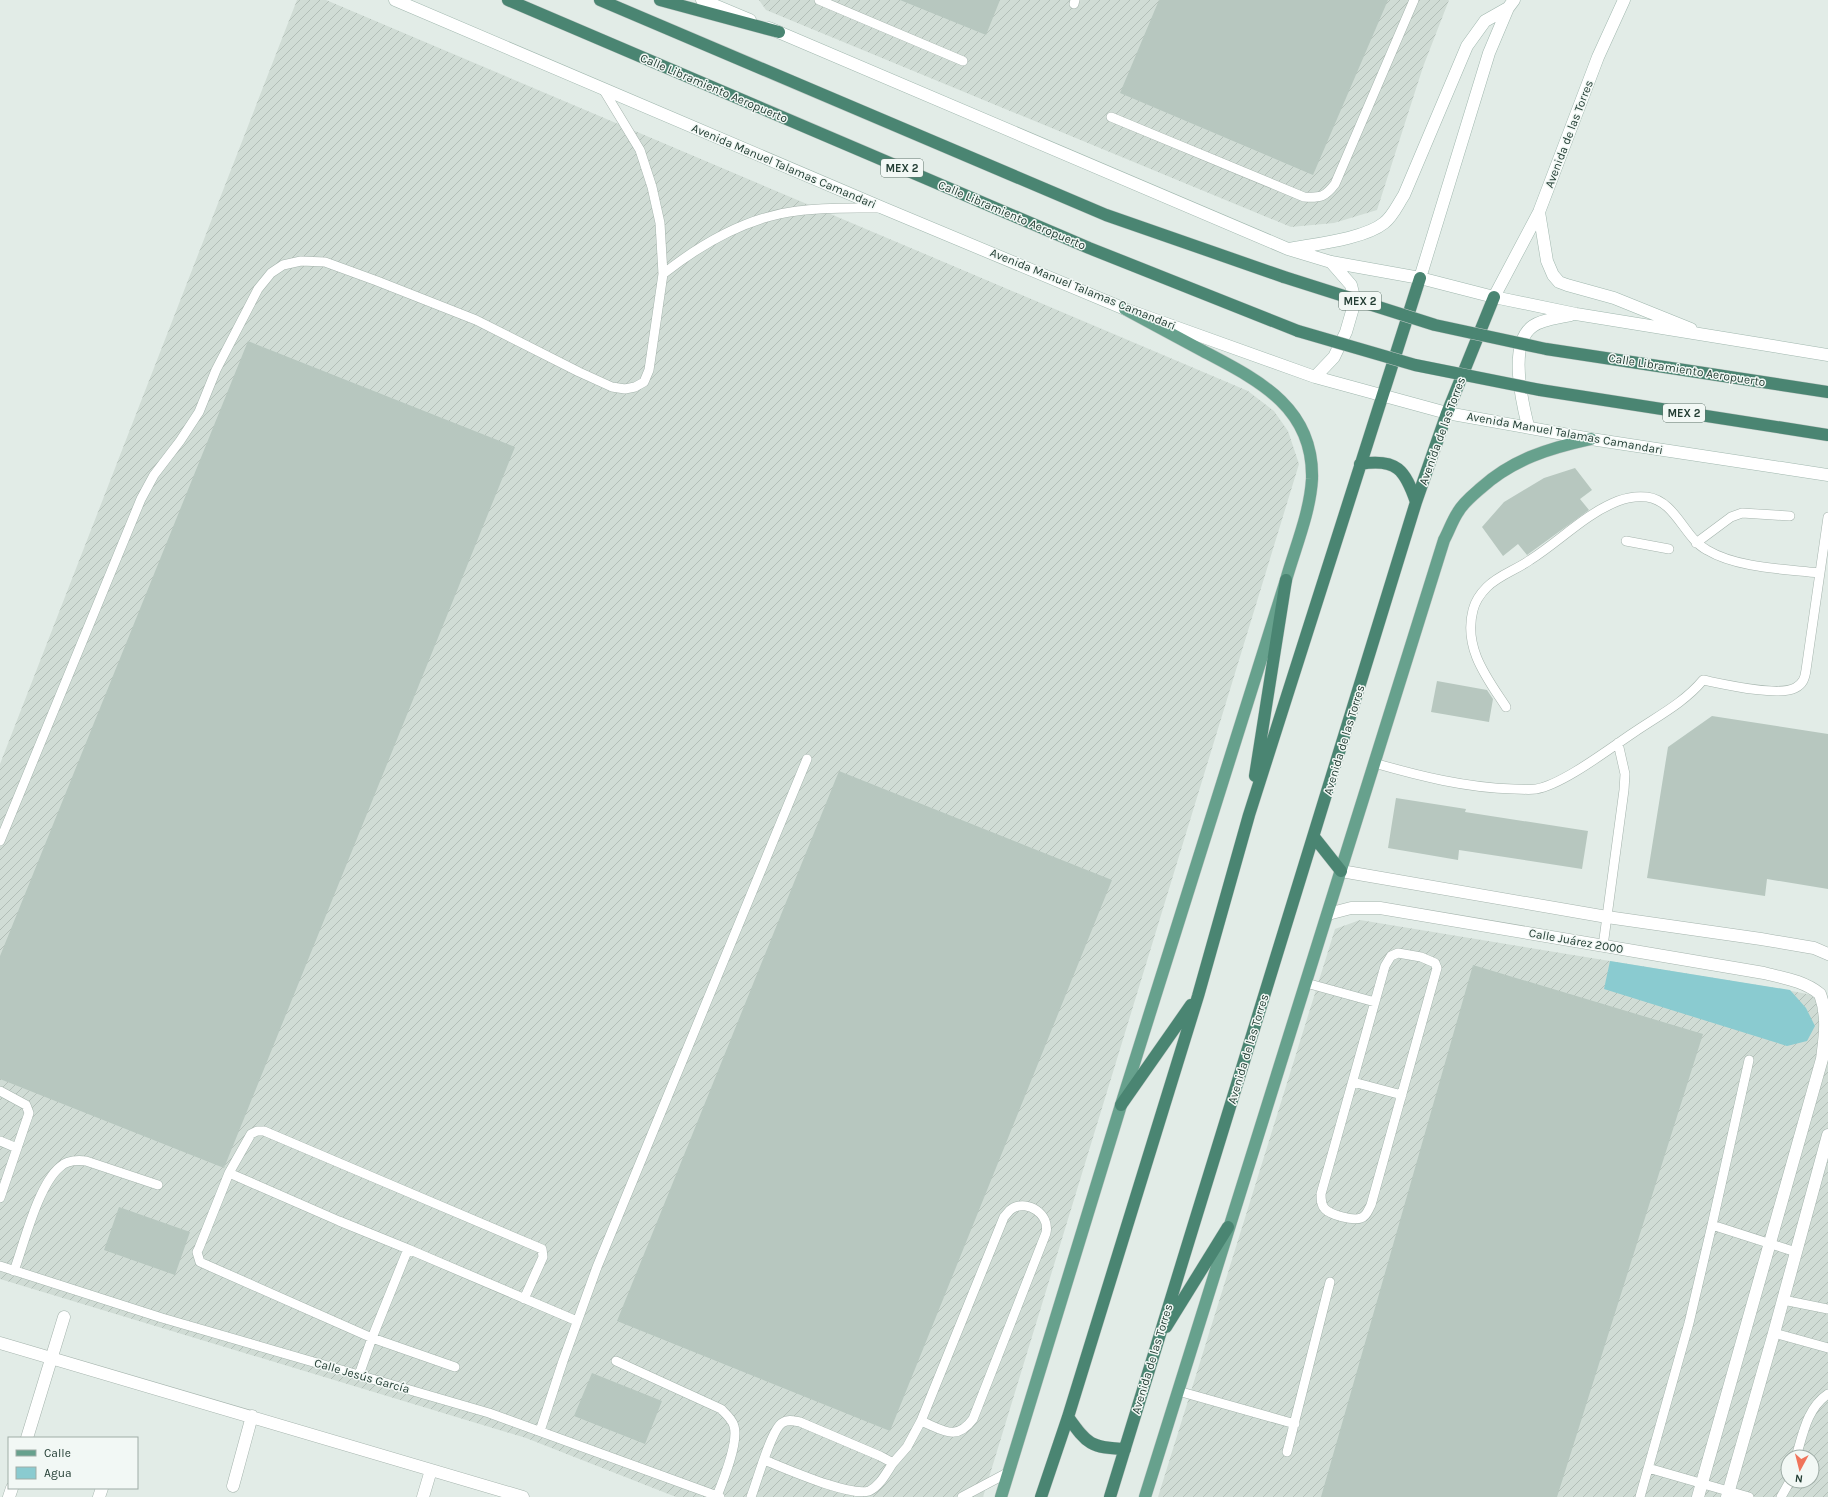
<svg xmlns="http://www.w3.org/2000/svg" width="1828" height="1497" viewBox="0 0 1828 1497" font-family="Karla,sans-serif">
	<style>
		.industrial { fill: url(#industrial-furrows); fill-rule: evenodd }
		.water { fill: #8acbd0 }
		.building { fill: #b7c7bf }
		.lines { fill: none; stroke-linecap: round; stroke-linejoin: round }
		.service-casing { stroke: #a5b4ad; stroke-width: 10 }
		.minor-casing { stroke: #a5b4ad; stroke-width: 13 }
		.secondary-casing { stroke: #a0b7ae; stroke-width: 13 }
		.primary-casing { stroke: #c1c9c6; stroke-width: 13 }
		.trunk-casing { stroke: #c1c9c6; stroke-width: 13 }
		.service { stroke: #fff; stroke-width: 9 }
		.minor { stroke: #fff; stroke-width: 12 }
		.secondary { stroke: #fff; stroke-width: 12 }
		.primary { stroke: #67a18d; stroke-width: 12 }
		.trunk { stroke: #4a8572; stroke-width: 12 }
		.trunk-bridge-casing { stroke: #c1c9c6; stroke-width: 13; stroke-linecap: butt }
		.trunk-bridge { stroke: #4a8572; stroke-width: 12 }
		.labels { text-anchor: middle; stroke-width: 3; stroke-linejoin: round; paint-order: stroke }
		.shield { fill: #f2f8f5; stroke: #60756d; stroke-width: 1 }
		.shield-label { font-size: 11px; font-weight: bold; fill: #223d33 }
		.street-label { font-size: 12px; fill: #223d33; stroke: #f2f8f5 }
	</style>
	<defs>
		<pattern id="industrial-furrows" width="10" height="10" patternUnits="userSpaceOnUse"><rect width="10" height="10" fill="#d0dcd5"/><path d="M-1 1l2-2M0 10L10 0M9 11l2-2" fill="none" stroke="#b2beb7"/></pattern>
	</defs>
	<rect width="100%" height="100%" fill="#e2ece7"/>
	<path class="industrial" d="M297,0H326L1248,391L1274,411L1288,431L1299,464L983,1497H676L526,1438L0,1279V764Z
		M759,0H1449L1423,67L1377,210L1334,223L1291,227L766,10Z
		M1360,920L1781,989L1828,998V1497H1158L1335,929ZM1788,1457H1812V1481H1788Z"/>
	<path class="water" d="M1610,961L1790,990L1806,1008L1815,1026L1807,1041L1787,1046L1604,989Z"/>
	<path class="building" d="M900,0H1000L986,35Z
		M1159,0H1388L1313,175L1120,93Z
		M248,341L515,447L224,1168L0,1079V956Z
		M1575,468L1592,490L1580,499L1589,510L1527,555L1518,544L1503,556L1482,527L1504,502L1544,478Z
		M1437,681L1487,690L1493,699L1489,722L1431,712Z
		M1712,716L1828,734V889L1767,879L1765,896L1647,878L1668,747Z
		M839,771L1112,880L890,1431L617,1321Z
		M1396,798L1466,809L1465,812L1588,831L1582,869L1459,850L1458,860L1388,848Z
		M1473,965L1703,1034L1557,1497H1321Z
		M119,1207L190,1232L175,1275L104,1250Z
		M592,1373L662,1401L645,1444L574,1416Z"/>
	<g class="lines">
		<defs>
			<path id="service" d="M819,0L963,61
				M1074,4L1075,0
				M1111,117L1304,197C1321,198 1325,197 1335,184L1414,0
				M663,274C701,244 747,217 797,211C824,207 852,208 879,208
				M1626,541L1669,549
				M1696,543L1731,517L1742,513L1790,516
				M1506,707C1487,678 1463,648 1473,610C1475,602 1480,594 1487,587C1499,575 1516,570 1530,560C1560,541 1585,514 1618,501C1628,497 1637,496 1647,497C1676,501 1684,538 1707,550C1737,568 1784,569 1819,573
				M1374,763C1419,776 1467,788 1514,789C1521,789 1529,790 1536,789C1562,785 1609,749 1633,733C1656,717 1684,703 1703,680C1723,684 1778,697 1795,688C1803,684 1805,678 1806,670L1828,517
				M0,841L141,499L154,475L180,441L199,412L216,370L258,289L271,273L283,265L301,261L325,262L377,281L476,320L579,372L612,387L625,389L635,387L644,382L649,370L663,274L660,223L652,187L640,150L603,89
				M1603,946L1624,790L1625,774L1618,743
				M1398,953L1421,957L1435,963L1437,968L1371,1205C1368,1210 1367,1216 1361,1218C1353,1221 1331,1215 1325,1209C1321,1205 1321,1199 1321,1194L1385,966L1391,956Z
				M1306,983L1375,1002
				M1353,1082L1402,1095
				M0,1091L26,1105L29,1113L0,1198
				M0,1141L17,1148
				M229,1173L251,1134L257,1131H264L542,1249L543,1257L524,1299
				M1712,1225L1749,1060
				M408,1249L577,1321
				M0,1266L162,1318L489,1413L720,1497
				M14,1271C24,1244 38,1185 60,1167C67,1160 77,1160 86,1161L158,1185
				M1783,1300L1828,1309
				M1774,1333L1828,1348
				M616,1361L721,1409C726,1414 732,1419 734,1426C739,1442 723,1481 717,1496
				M359,1375L372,1338L408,1249L339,1221L229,1173L199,1248L197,1252L200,1262L372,1338L455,1367
				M1178,1391L1295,1424
				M540,1431L563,1361L597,1267L807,759
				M1287,1452L1330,1282
				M1796,1457C1803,1434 1807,1408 1828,1394
				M764,1460C785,1468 849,1497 869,1491C880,1486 886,1473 893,1463
				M1648,1468L1749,1497
				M751,1497C757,1482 771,1430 782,1423C788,1419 794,1421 800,1422L880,1456L893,1463L907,1447L921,1421L1004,1217C1007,1214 1009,1210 1013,1208C1028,1200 1050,1214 1046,1233L973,1419C956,1442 943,1430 921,1421
				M962,1497L1009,1472
				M1640,1497L1689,1323L1712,1225L1796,1252
				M1781,1497L1790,1481"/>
			<path id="minor" d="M1341,871L1607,917L1761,939L1814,948L1828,954
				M1328,914L1351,908H1380L1764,973C1784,978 1804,981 1820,994
				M0,1343L523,1497
				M27,1438L64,1317
				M233,1486L252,1416
				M9,1497L12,1488
				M99,1497L102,1488
				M423,1497L431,1470
				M1698,1497L1822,1059C1825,1036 1828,1016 1820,994
				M1727,1497L1774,1333L1828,1135"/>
			<path id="secondary" d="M395,0L883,208L1125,309L1315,377L1447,413L1591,439L1828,475
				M702,0L750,20
				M769,28L1288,249L1331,262L1420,278L1494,297L1576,314L1828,355
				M1539,212L1547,261L1553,275L1559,282L1567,285L1614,298L1691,329
				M1289,249C1315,244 1364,239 1384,223C1393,216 1398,204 1404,195L1467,46L1485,21L1508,8
				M1420,278L1489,53L1508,8L1514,0
				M1494,297L1539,212L1598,57L1624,0
				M1315,377L1334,357L1346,332L1355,301L1351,285L1331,262
				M1528,426C1522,402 1508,343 1533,326C1543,319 1559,318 1571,315"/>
			<path id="primary" d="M1001,1497L1121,1105L1286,580C1295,548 1310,513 1312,479C1314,407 1258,380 1203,351C1177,337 1151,323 1125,309
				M1145,1497L1444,540C1449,531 1452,521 1458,512C1463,503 1473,495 1481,488C1513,459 1550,448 1591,439"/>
			<path id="trunk" d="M508,0L1089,248L1298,331
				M600,0L1106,215L1284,277
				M660,0L779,32
				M1546,349L1828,392
				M1540,390L1828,435
				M1360,464C1397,458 1405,470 1416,502
				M1255,776L1286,580
				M1314,837L1341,871
				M1121,1105L1191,1005
				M1166,1327L1228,1227
				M1068,1417C1087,1444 1091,1448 1125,1449
				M1041,1497L1068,1417L1198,996L1249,815L1420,278
				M1110,1497L1416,502L1447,413L1494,297"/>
		</defs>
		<use href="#service" class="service-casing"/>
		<use href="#minor" class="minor-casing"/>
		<use href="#secondary" class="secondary-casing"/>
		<use href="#primary" class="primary-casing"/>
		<use href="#trunk" class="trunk-casing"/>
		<use href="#service" class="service"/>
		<use href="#minor" class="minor"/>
		<use href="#secondary" class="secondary"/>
		<use href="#primary" class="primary"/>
		<use href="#trunk" class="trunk"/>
		<defs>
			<path id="trunk-bridge" d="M1284,277L1435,325L1546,349
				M1298,331L1415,365L1540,390"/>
		</defs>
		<use href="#trunk-bridge" class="trunk-bridge-casing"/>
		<use href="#trunk-bridge" class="trunk-bridge"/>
	</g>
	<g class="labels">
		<g class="shield">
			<rect x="881" y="159" width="42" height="18" rx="3"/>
			<rect x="1339" y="292" width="42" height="18" rx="3"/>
			<rect x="1663" y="404" width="42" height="18" rx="3"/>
		</g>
		<g class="shield-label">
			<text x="902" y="172">MEX 2</text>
			<text x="1360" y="305">MEX 2</text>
			<text x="1684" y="417">MEX 2</text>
		</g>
		<g class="street-label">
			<text transform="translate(714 88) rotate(23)" y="4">Calle Libramiento Aeropuerto</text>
			<text transform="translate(1569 134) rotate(-69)" y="4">Avenida de las Torres</text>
			<text transform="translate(784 166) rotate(23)" y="4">Avenida Manuel Talamas Camandari</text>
			<text transform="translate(1012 215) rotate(23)" y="4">Calle Libramiento Aeropuerto</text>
			<text transform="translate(1083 289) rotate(22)" y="4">Avenida Manuel Talamas Camandari</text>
			<text transform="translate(1687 370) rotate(9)" y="4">Calle Libramiento Aeropuerto</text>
			<text transform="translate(1442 431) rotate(-70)" y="4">Avenida de las Torres</text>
			<text transform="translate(1565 433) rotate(10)" y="4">Avenida Manuel Talamas Camandari</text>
			<text transform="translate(1344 740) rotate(-73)" y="4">Avenida de las Torres</text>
			<text transform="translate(1576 941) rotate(10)" y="4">Calle Juárez 2000</text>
			<text transform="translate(1248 1049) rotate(-73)" y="4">Avenida de las Torres</text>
			<text transform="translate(1152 1359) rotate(-73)" y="4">Avenida de las Torres</text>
			<text transform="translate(362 1376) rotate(16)" y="4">Calle Jesús García</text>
		</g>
	</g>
	<rect x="8" y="1437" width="130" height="52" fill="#f2f8f5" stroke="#9fada7"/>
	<rect x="16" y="1450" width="20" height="6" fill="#67a18d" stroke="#9fada7"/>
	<text x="44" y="1457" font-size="12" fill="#223d33">Calle</text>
	<rect x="16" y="1467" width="20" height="12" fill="#8acbd0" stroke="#9fada7"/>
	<text x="44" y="1477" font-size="12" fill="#223d33">Agua</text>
	<g transform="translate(1800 1469) rotate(187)"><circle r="19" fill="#f2f8f5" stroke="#9fada7"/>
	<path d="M0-3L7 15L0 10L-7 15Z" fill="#f0745b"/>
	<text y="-6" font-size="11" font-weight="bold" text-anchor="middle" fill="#223d33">N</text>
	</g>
</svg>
